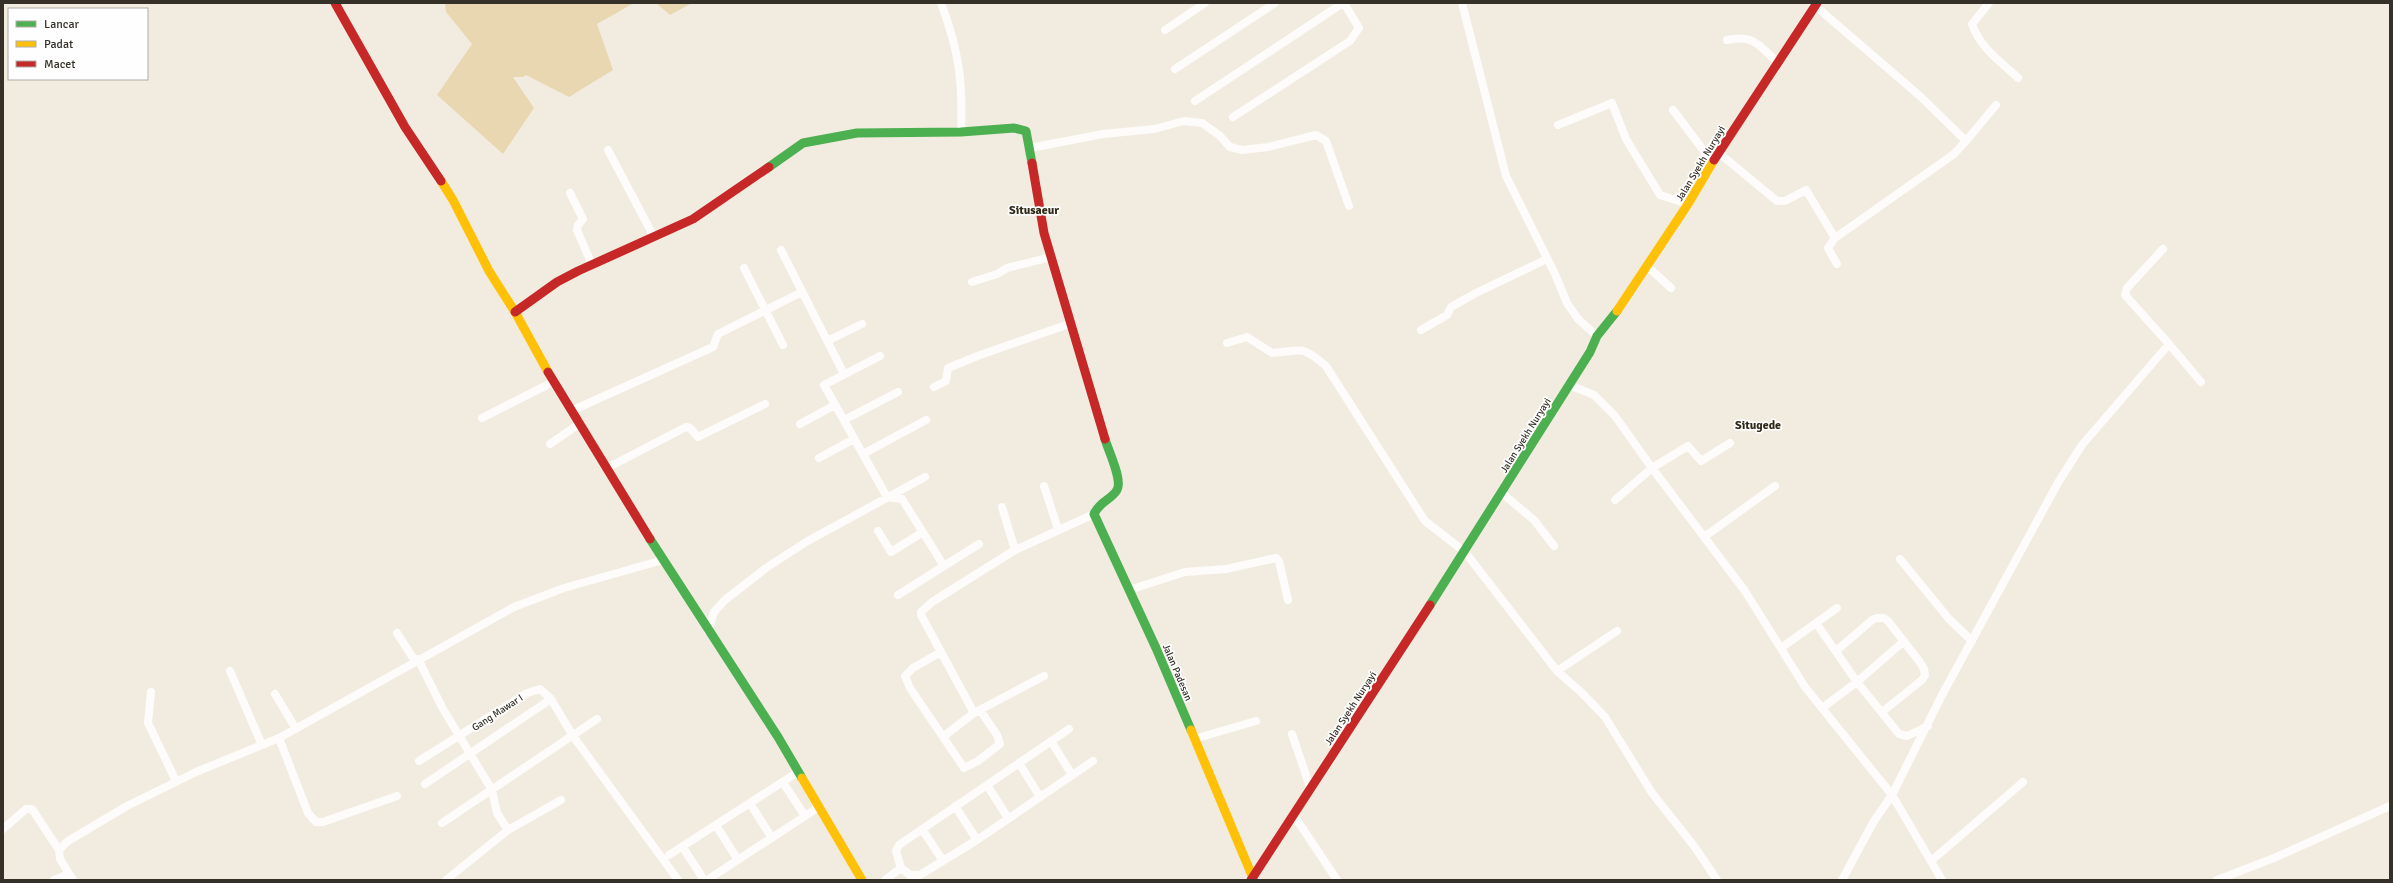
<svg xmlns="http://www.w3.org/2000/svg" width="2393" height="883" viewBox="0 0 2393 883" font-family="Signika,sans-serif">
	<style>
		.green { fill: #e8d7b1 }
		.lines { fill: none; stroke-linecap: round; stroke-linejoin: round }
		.street { stroke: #fdfcfa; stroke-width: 8 }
		.fast { stroke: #4caf50; stroke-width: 9 }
		.slow { stroke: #ffc107; stroke-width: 9 }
		.jam { stroke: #c62828; stroke-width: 9 }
		.labels { text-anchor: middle; stroke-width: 3.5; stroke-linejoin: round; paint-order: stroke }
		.street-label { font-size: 10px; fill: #353128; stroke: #fefefe }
		.quarter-label { font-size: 12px; font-weight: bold; fill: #302816; stroke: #fefefe }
	</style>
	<rect width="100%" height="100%" fill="#f2ece0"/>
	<path class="green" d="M445,3H634L597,24L613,70L569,97L526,75L523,77H513L534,108L503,154L437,95L472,44L446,12Z
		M656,3H692L670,15Z"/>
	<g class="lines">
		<path class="street" d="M941,3C959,51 963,81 961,132
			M1462,3L1506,176L1555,274L1567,303L1578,319L1597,336
			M1989,3L1972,24C1980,48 2001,62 2018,78
			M1165,30L1205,3
			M1727,40C1753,34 1759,45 1777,62
			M1175,69L1275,3
			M1195,101L1343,3
			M1673,110L1713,163
			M1233,117L1350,41L1359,28L1344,3
			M1558,125L1612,103L1626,139L1660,195L1688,204
			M1966,141L1996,105
			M1030,148L1103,134L1154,129L1184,121L1202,123L1219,135L1230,147L1242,150L1268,147L1316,135L1326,141L1349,206
			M608,150L654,237
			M1719,153L1777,201H1785L1806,190L1835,238L1954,154L1966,141L1921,97L1812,3
			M570,193L583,219L578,225L577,230L592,265
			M1835,238L1828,248L1837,264
			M2163,249L2127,288L2125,295L2169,344
			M781,250L844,374
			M1647,266L1671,288
			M744,268L783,345
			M972,282L997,274L1007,268L1051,257
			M1421,330L1447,315L1451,307L1476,293L1547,259
			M827,341L862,324
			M1227,343L1247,337L1272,353C1303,351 1300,344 1326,366L1425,521L1465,552L1557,671L1582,693L1605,717L1652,793L1694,846L1717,880
			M880,356L824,385L887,497L902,499L944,566
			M1569,385L1594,395L1615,416L1652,468L1745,591L1805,687L1892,795L1942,880
			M934,387L946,381L948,368L980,355L1069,324
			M571,411L713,347L718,334L802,292
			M482,418L553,382
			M844,420L898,392
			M800,424L835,405
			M550,444L579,424
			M863,454L926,420
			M819,458L854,439
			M607,468L686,427L690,428L698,437L765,404
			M1044,486L1058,529
			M1502,493L1534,520L1554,546
			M1615,500L1652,468L1688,446L1701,461L1730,443
			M1002,507L1015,550L1094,514
			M878,531L891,552L923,532
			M1704,537L1775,486
			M1900,559L1949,619L1972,641
			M1129,590L1185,572L1226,569L1276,558L1279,561L1288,600
			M898,595L979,544
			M1816,623L1857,682L1899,734L1907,736L1928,726
			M708,631L714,612L725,600L766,568L806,542L925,477
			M397,633L415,661
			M1781,648L1837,608
			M1836,651L1872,620L1876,618H1884L1888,621L1919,661L1924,669L1925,675L1922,680L1882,712
			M941,652L913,668L905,676L910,688L964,768L978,761L1000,744L997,735L980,710
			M418,659L443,709L492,790L497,813L508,830L446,880
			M230,671L262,745
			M1557,671L1617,631
			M151,692L148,723L176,781
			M275,694L296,729
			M1822,708L1857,682L1904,641
			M974,713L921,615V612L932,602L1015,550
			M1292,734L1310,787
			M944,736L974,713L1044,676
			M279,738L308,813L316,822H323L397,796
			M1194,739L1256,721
			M1051,741L1072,775
			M419,761L527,693L540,689L551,699L573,736L678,880
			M1019,763L1040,797
			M425,784L551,699
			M784,784L805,816
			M987,785L1008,818
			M751,805L772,838
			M955,806L977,840
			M1293,814L1337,880
			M442,823L597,719
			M717,827L738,860
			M3,829L26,809H32L59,850
			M922,829L943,861
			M508,830L561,800
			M684,849L704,880
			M669,855L798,772
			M1931,861L2023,782
			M901,868L896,851L899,845L1069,729
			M54,880L69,874
			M73,880L60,859L59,850L68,841L127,806L196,772L279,738L514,607L564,588L663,560
			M707,880L819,807
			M885,880L901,868L910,875H920L977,840L1093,761
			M1842,880L1874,821L1892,795L1942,695L2059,481L2082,445L2169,344L2201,382
			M2217,880L2274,858L2390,806"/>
		<path class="fast" d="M769,167L803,143L857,133L961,132L1014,128L1026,131L1032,163
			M1105,439C1108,450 1123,480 1117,490C1111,500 1100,501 1094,514L1156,648L1191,730
			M650,539L778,737L802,778
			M1430,605L1590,352L1597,336L1617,311"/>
		<path class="slow" d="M441,181L453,200L489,271L515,312L548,372
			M1617,311L1688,204L1714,160
			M1191,730L1253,878
			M802,778L862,880"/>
		<path class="jam" d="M335,3L405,127L441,181
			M1714,160L1817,3
			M1032,163L1044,233L1105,439
			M515,312L557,282L578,271L693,219L769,167
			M548,372L650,539
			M1251,880L1430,605"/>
	</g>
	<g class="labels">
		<g class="street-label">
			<text transform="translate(1700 163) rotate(-59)" y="4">Jalan Syekh Nuryayi</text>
			<text transform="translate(1525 435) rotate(-58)" y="4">Jalan Syekh Nuryayi</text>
			<text transform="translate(1178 672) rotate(67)" y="4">Jalan Padesan</text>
			<text transform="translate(1350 708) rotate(-57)" y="4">Jalan Syekh Nuryayi</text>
			<text transform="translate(497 712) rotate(-33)" y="4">Gang Mawar I</text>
		</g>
		<g class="quarter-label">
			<text x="1034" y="214">Situsaeur</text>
			<text x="1758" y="429">Situgede</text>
		</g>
	</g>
	<rect width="2393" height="883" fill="none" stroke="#353128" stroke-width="8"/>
	<rect x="8" y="8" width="140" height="72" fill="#fefefe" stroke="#aeaca8"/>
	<rect x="16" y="21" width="20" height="6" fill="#4caf50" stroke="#aeaca8"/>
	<text x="44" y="28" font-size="12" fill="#353128">Lancar</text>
	<rect x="16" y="41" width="20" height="6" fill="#ffc107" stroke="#aeaca8"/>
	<text x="44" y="48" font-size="12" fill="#353128">Padat</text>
	<rect x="16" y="61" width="20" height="6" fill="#c62828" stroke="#aeaca8"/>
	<text x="44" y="68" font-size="12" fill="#353128">Macet</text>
</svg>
